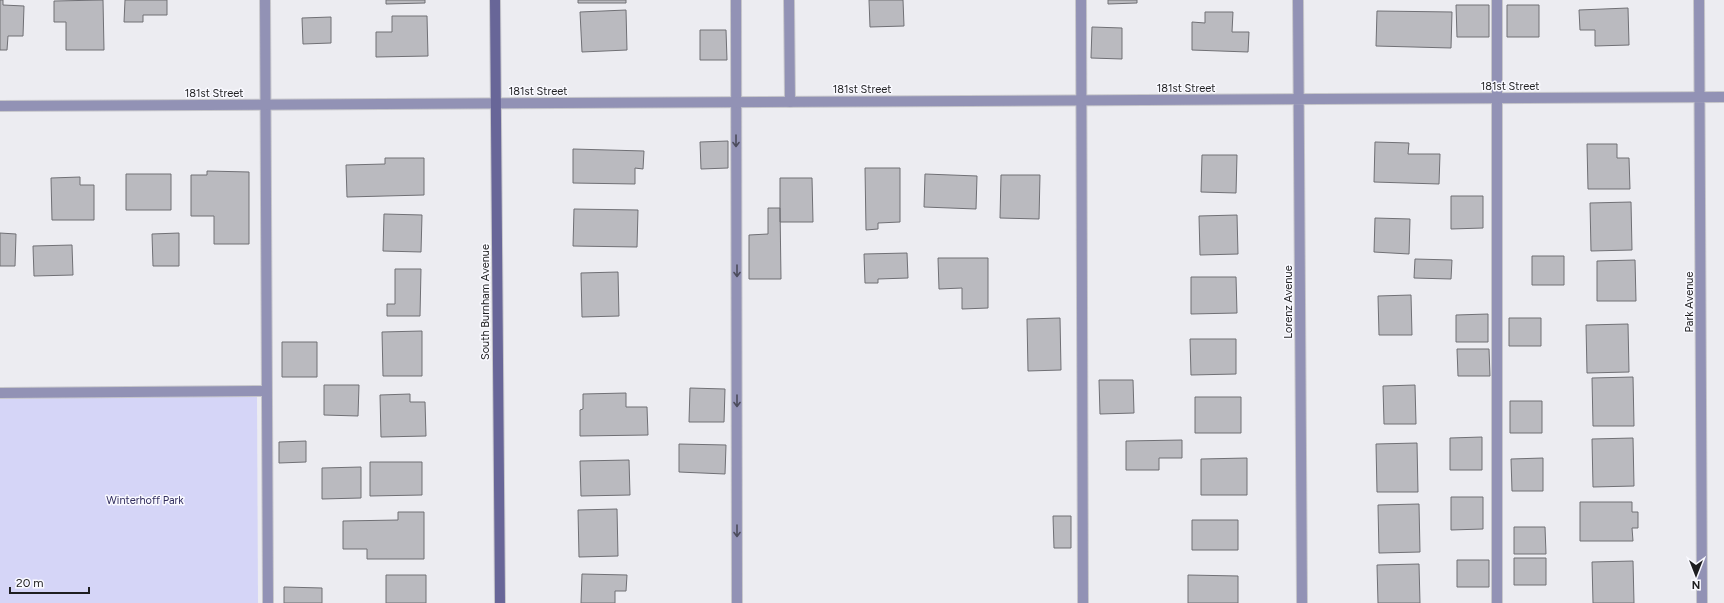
<svg xmlns="http://www.w3.org/2000/svg" width="1724" height="603" viewBox="0 0 1724 603" font-family="Figtree,sans-serif">
	<style>
		.green { fill: #d5d5f7 }
		.building { fill: #bababf; stroke: #707075 }
		.lines { fill: none; stroke-linecap: round; stroke-linejoin: round }
		.lane-casing { stroke: #c7c7cb; stroke-width: 12 }
		.street-casing { stroke: #c7c7cb; stroke-width: 12 }
		.secondary-casing { stroke: #c7c7cb; stroke-width: 12 }
		.lane { stroke: #9292b5; stroke-width: 10 }
		.street { stroke: #9292b5; stroke-width: 10 }
		.secondary { stroke: #686698; stroke-width: 10 }
		.oneway { stroke: #4c4c5c }
		.labels { text-anchor: middle; stroke-width: 3; stroke-linejoin: round; paint-order: stroke }
		.street-label { font-size: 11px; fill: #1e1e20; stroke: #f9f9ff }
		.park-label { font-size: 11px; fill: #322e5f; stroke: #f9f9ff }
	</style>
	<rect width="100%" height="100%" fill="#ececf1"/>
	<path class="green" d="M257,396L258,603H0V398Z"/>
	<path class="building" d="M0,0H3V5L24,6L23,36H8L7,50H0Z
		M103,0L104,50H66V22H54V1Z
		M125,0H167V15H143V22H124Z
		M386,0H425V3L386,4Z
		M578,0H626V3H578Z
		M869,0H903L904,26L870,27Z
		M1108,0H1137V3L1108,4Z
		M1456,5H1489V37H1457Z
		M1507,5H1539V37H1507Z
		M1628,8L1629,45L1595,46V30H1580L1579,10Z
		M626,10L627,50L582,52L580,12Z
		M1377,11L1452,12L1451,48L1376,46Z
		M1205,12H1233L1232,32H1249L1248,52L1192,50V22L1205,23Z
		M392,16H427L428,56L376,57V32H392Z
		M331,17V43L303,44L302,18Z
		M1092,27L1122,28V59L1091,58Z
		M700,30H726L727,60H700Z
		M728,141V168L701,169L700,142Z
		M1375,142L1409,143L1408,154H1440L1439,184L1374,182Z
		M1587,144H1617V158H1629L1630,189H1588Z
		M573,149L644,151L643,169L635,168V184L573,183Z
		M1202,155H1237L1236,193L1201,192Z
		M385,158H424V195L347,197L346,165L385,164Z
		M865,168H900V222L878,223V229L866,230Z
		M207,171L249,172V244H214V216H191V175H207Z
		M126,174H171V210H126Z
		M925,174L977,176L976,209L924,207Z
		M1001,175H1040L1039,219L1000,218Z
		M80,177V185H94V220H52L51,178Z
		M780,178H812L813,222H780Z
		M1451,196H1483V228L1451,229Z
		M1631,202L1632,250L1591,251L1590,203Z
		M768,208H780L781,279H749V235L768,234Z
		M574,209L638,210L637,247L573,246Z
		M384,214L422,215L421,252L383,251Z
		M1237,215L1238,254L1200,255L1199,216Z
		M1375,218L1410,219L1409,254L1374,252Z
		M0,233L16,234L15,266H0Z
		M179,233V266H153L152,234Z
		M72,245L73,275L34,276L33,246Z
		M907,253L908,278L878,279V283H865L864,254Z
		M1532,256H1564V285H1532Z
		M938,258H988V308L962,309V288L939,289Z
		M1415,259L1452,260L1451,279L1414,278Z
		M1635,260L1636,301H1597V261Z
		M395,269H421L420,316H387V304H395Z
		M618,272L619,316L582,317L581,273Z
		M1191,277H1236L1237,313L1191,314Z
		M1411,295L1412,335H1379L1378,296Z
		M1488,314V342H1456V315Z
		M1060,318L1061,370L1028,371L1027,319Z
		M1509,318H1541V346H1509Z
		M1628,324L1629,372L1587,373L1586,325Z
		M422,331V376H383L382,332Z
		M1190,339H1236V374L1191,375Z
		M282,342H317V377H282Z
		M1457,349H1489L1490,376H1458Z
		M1633,377L1634,426H1593L1592,378Z
		M1099,380H1133L1134,413L1100,414Z
		M324,385H359L358,416L324,415Z
		M1415,385L1416,424H1384L1383,386Z
		M690,388L725,389L724,422H689Z
		M626,393V407H647L648,435L580,436V410L583,409V394Z
		M410,394V402H425L426,436L381,437L380,395Z
		M1195,397H1241V433H1195Z
		M1510,401H1542V433H1510Z
		M1482,437V470H1450V438Z
		M1633,438L1634,486L1593,487L1592,439Z
		M1182,440V458H1159V470H1126V441Z
		M306,441V462L279,463V442Z
		M1417,443L1418,492H1377L1376,444Z
		M679,444L726,445L725,474L679,472Z
		M1247,458V495H1201V459Z
		M1543,458V491H1512L1511,459Z
		M629,460L630,495L581,496L580,461Z
		M370,462H422V495L370,496Z
		M361,467V498L322,499V468Z
		M1451,497H1483V529L1451,530Z
		M1580,502H1632V512H1638V528H1632L1633,541H1580Z
		M1419,504L1420,552L1379,553L1378,505Z
		M617,509L618,556L579,557L578,510Z
		M398,512H424V559H367V549H343V521L398,520Z
		M1053,516H1071V548H1054Z
		M1192,520H1238V550H1192Z
		M1514,527H1545L1546,554H1514Z
		M1514,558H1546V585H1514Z
		M1457,560H1489V587H1457Z
		M1633,561L1634,603H1593L1592,562Z
		M1419,564L1420,603H1378L1377,565Z
		M582,574L627,575L626,591H615V603H581Z
		M386,575H426V603H386Z
		M1188,575L1238,576V603H1188Z
		M284,587L322,588V603H284Z"/>
	<g class="lines">
		<defs>
			<path id="lane" d="M265,0L268,603
				M736,0L737,603
				M789,0L790,102
				M1081,0L1083,603
				M1497,0V603
				M0,393L267,391"/>
			<path id="street" d="M1298,0L1302,603
				M1699,0L1702,603
				M0,106L1724,97"/>
			<path id="secondary" d="M495,0L500,603"/>
		</defs>
		<use href="#lane" class="lane-casing"/>
		<use href="#street" class="street-casing"/>
		<use href="#secondary" class="secondary-casing"/>
		<use href="#lane" class="lane"/>
		<use href="#street" class="street"/>
		<use href="#secondary" class="secondary"/>
	</g>
	<defs><path id="oneway-shaft" d="M-6 0H5M1.5-3L5.5 0L1.5 3" fill="none" stroke-width="1.6" stroke-linecap="round" stroke-linejoin="round"/></defs>
	<g class="oneway">
		<use href="#oneway-shaft" transform="translate(736 141) rotate(90)"/>
		<use href="#oneway-shaft" transform="translate(737 271) rotate(90)"/>
		<use href="#oneway-shaft" transform="translate(737 401) rotate(90)"/>
		<use href="#oneway-shaft" transform="translate(737 531) rotate(90)"/>
	</g>
	<g class="labels">
		<g class="street-label">
			<text x="1510" y="90">181st Street</text>
			<text x="1186" y="92">181st Street</text>
			<text x="862" y="93">181st Street</text>
			<text x="538" y="95">181st Street</text>
			<text x="214" y="97">181st Street</text>
			<text transform="translate(485 302) rotate(-90)" y="4">South Burnham Avenue</text>
			<text transform="translate(1288 302) rotate(-90)" y="4">Lorenz Avenue</text>
			<text transform="translate(1689 302) rotate(-90)" y="4">Park Avenue</text>
		</g>
		<g class="park-label">
			<text x="145" y="504">Winterhoff Park</text>
		</g>
	</g>
	<g transform="translate(1696 575) rotate(180)" stroke="#f9f9ff" stroke-width="3" paint-order="stroke">
	<path d="M0-3L7 15L0 10L-7 15Z" fill="#1e1e20"/>
	<text y="-6" font-size="11" font-weight="bold" text-anchor="middle" fill="#1e1e20">N</text>
	</g>
	<path d="M10 587v6h79v-6" fill="none" stroke="#1e1e20" stroke-width="2"/>
	<text x="16" y="587" font-size="12" fill="#1e1e20" stroke="#f9f9ff" stroke-width="3" paint-order="stroke">20 m</text>
</svg>
